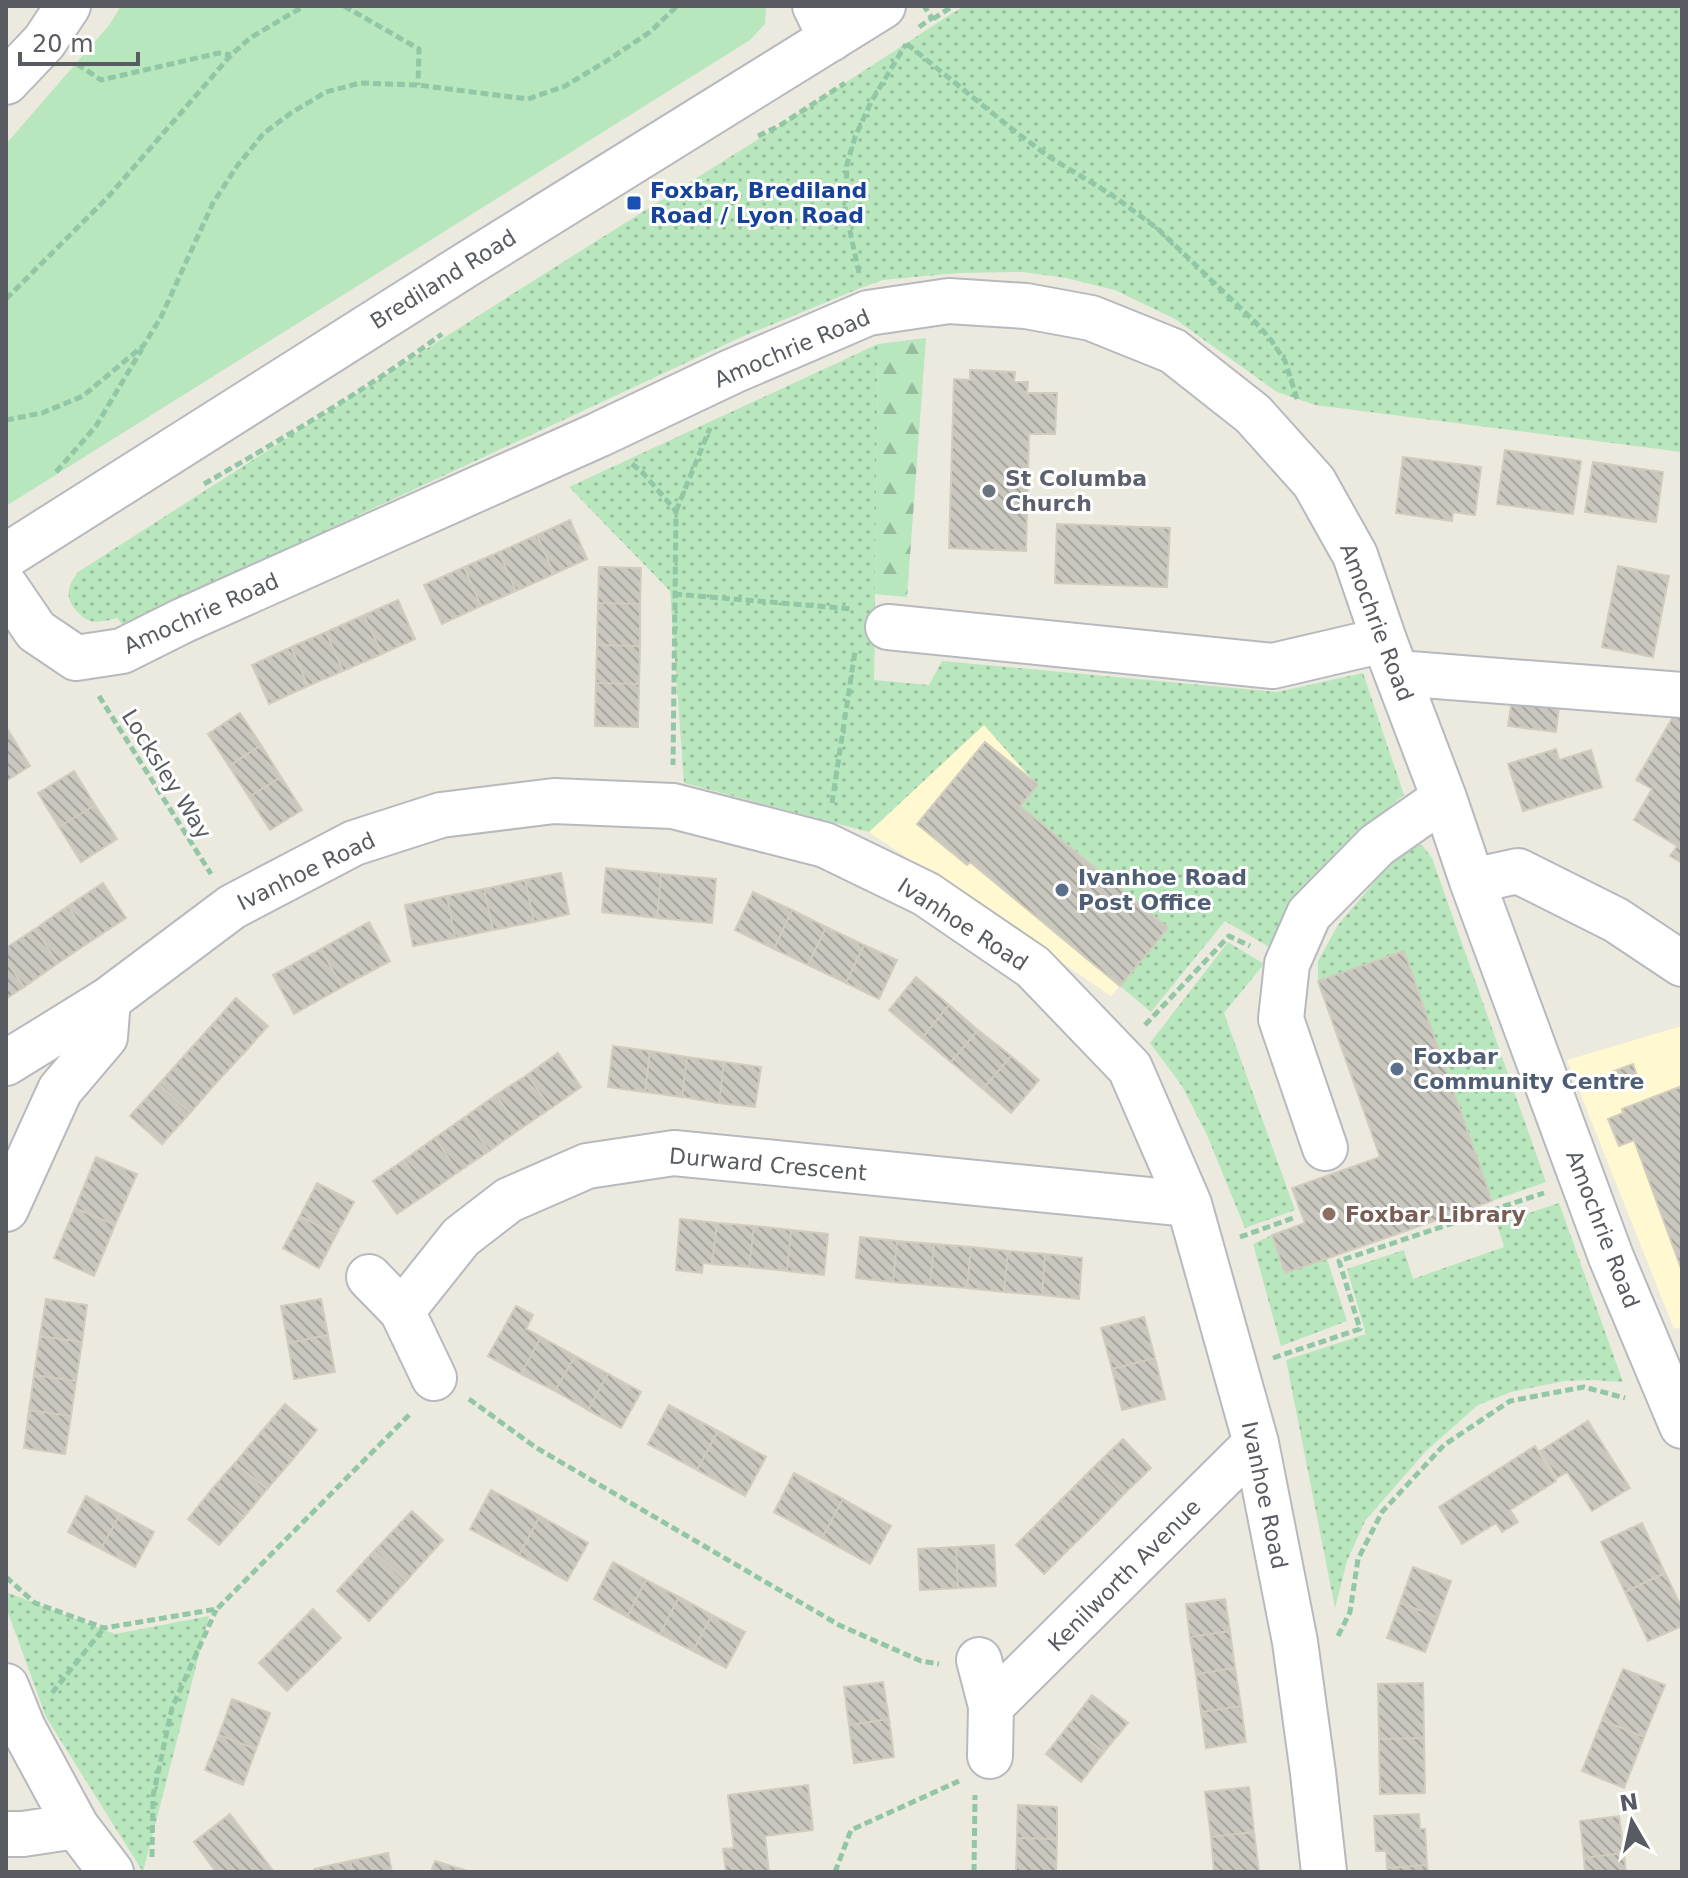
<svg xmlns="http://www.w3.org/2000/svg" width="1688" height="1878" viewBox="0 0 1688 1878" font-family="'DejaVu Sans',sans-serif">
	<style>
		.commercial { fill: #fff8d1 }
		.grass { fill: url(#grass-dots) }
		.forest { fill: url(#forest-firs) }
		.park { fill: #b8e6bd }
		.building { fill: url(#building-back-hatch); stroke: #d1ccbd; stroke-width: 2 }
		.lines { fill: none; stroke-linecap: round; stroke-linejoin: round }
		.minor-casing { stroke: #b7b9bf; stroke-width: 48 }
		.path { stroke: #92c7a5; stroke-width: 5; stroke-dasharray: 8 4; stroke-linecap: butt }
		.minor { stroke: #fff; stroke-width: 44 }
		.transit-dot { fill: #1a4fb4; stroke: #fff; stroke-width: 3 }
		.worship-dot { fill: #6b7280; stroke: #fff; stroke-width: 3 }
		.service-dot { fill: #5c6f8a; stroke: #fff; stroke-width: 3 }
		.education-dot { fill: #8d6e63; stroke: #fff; stroke-width: 3 }
		.labels { text-anchor: middle; stroke-width: 6; stroke-linejoin: round; paint-order: stroke }
		.transit-label { font-size: 22px; font-weight: bold; fill: #164399; stroke: #fff; text-anchor: start }
		.street-label { font-size: 22px; fill: #585b61; stroke: #fff }
		.worship-label { font-size: 22px; font-weight: bold; fill: #5b616d; stroke: #fff; text-anchor: start }
		.service-label { font-size: 22px; font-weight: bold; fill: #4e5e75; stroke: #fff; text-anchor: start }
		.education-label { font-size: 22px; font-weight: bold; fill: #785e54; stroke: #fff; text-anchor: start }
	</style>
	<defs>
		<pattern id="grass-dots" width="8" height="8" patternUnits="userSpaceOnUse" patternTransform="scale(2)"><rect width="8" height="8" fill="#b8e6bd"/><path d="M2 2h.1M6 6h.1" fill="none" stroke="#98bd9d" stroke-width="1.8" stroke-linecap="round"/></pattern>
		<pattern id="forest-firs" width="22" height="20" patternUnits="userSpaceOnUse" patternTransform="scale(2)"><rect width="22" height="20" fill="#b8e6bd"/><path d="M5 1l3.5 6h-7zM16 11l3.5 6h-7z" fill="#98bd9d"/></pattern>
		<pattern id="building-back-hatch" width="6" height="6" patternUnits="userSpaceOnUse" patternTransform="scale(2)"><rect width="6" height="6" fill="#c9c7be"/><path d="M-1 5l2 2M0 0l6 6M5-1l2 2" fill="none" stroke="#a6a59e"/></pattern>
	</defs>
	<rect width="100%" height="100%" fill="#eceade"/>
	<path class="commercial" d="M983,724L1038,785L1021,806L1168,928L1111,996L869,832Z
		M1682,1026V1327L1674,1329L1567,1060Z"/>
	<path class="grass" d="M965,6H1682V452L1315,405L1277,392L1175,319L1115,290L1066,278L1023,272L958,273L883,280L858,289L737,339L123,625L117,618C109,620 99,623 90,621C84,619 78,613 74,608C64,594 69,585 78,572L503,300L779,126L951,14Z
		M878,344L874,680L929,685L942,661L1277,692L1363,673L1404,795L1357,834L1276,951L1225,921L1151,1012L1120,986L1168,928L1020,806L1037,785L984,725L869,832L684,783L670,591L569,487Z
		M1410,845H1422L1432,858L1546,1182L1492,1201L1318,981V961L1338,925L1398,854Z
		M1228,942L1264,964L1224,1013L1295,1210L1245,1228L1207,1135L1182,1086L1150,1043Z
		M1559,1203L1623,1382L1592,1380L1564,1381L1511,1392L1478,1405L1426,1451L1365,1521L1347,1561L1335,1608L1286,1360L1366,1334L1347,1269L1404,1250L1413,1279L1504,1247L1497,1224Z
		M1272,1235L1286,1273L1327,1259L1347,1321L1281,1346L1253,1244Z
		M6,1592L115,1634L209,1616L143,1872L46,1717L6,1607Z"/>
	<path class="forest" d="M926,338L907,597L875,594L878,344Z"/>
	<path class="park" d="M121,6H766L765,24L750,40L6,506V144L110,24Z"/>
	<path class="building" d="M970,370L1015,372L1014,382H1028L1027,393H1057L1055,434H1029L1026,551L949,548L954,379L970,380Z
		M1505,450L1581,461L1573,514L1497,504Z
		M1403,457L1481,467L1475,515L1453,512L1452,521L1396,513Z
		M1593,462L1663,472L1656,522L1585,512Z
		M570,520L587,559L554,574L537,535Z
		M1057,524L1170,528L1167,587L1055,583Z
		M537,535L554,574L516,591L499,552Z
		M499,552L516,591L481,606L464,567Z
		M1618,566L1669,576L1653,657L1602,647Z
		M464,567L481,606L442,624L424,585Z
		M599,567L641,568L640,604L598,603Z
		M398,600L415,639L382,654L364,615Z
		M598,603L640,604V646L597,645Z
		M364,615L382,654L343,671L326,632Z
		M326,632L343,671L308,686L291,647Z
		M597,645L640,646L639,684L596,683Z
		M291,647L308,686L269,704L252,665Z
		M596,683L639,684L638,727L595,726Z
		M1513,691L1560,698L1556,732L1508,726Z
		M1680,705L1682,706V863L1670,856L1677,846L1634,820L1652,789L1636,780Z
		M240,713L261,745L229,766L208,734Z
		M8,730L30,766L6,781V731Z
		M985,742L1038,785L1020,806L1168,928L1120,986L970,862L967,865L917,824Z
		M261,745L281,777L249,797L229,766Z
		M1556,749L1559,760L1591,750L1602,787L1523,811L1508,764Z
		M74,771L95,805L59,827L38,793Z
		M281,777L302,810L270,830L249,797Z
		M95,805L117,839L81,862L59,827Z
		M606,868L661,874L657,918L602,912Z
		M561,873L569,914L534,922L525,880Z
		M661,874L716,879L712,923L657,918Z
		M525,880L534,922L493,930L484,889Z
		M103,883L126,918L91,941L68,906Z
		M484,889L493,930L455,938L447,896Z
		M753,892L792,910L774,949L735,930Z
		M447,896L455,938L413,946L405,905Z
		M68,906L91,941L58,963L35,929Z
		M792,910L826,927L808,965L774,949Z
		M369,922L390,961L342,987L321,949Z
		M826,927L864,945L846,983L808,965Z
		M35,929L58,963L24,987L6,960V948Z
		M864,945L897,960L879,999L846,983Z
		M321,949L342,987L294,1014L273,975Z
		M1404,951L1492,1201L1285,1273L1272,1235L1305,1223L1292,1188L1380,1157L1318,981Z
		M6,960L24,987L6,999Z
		M916,977L949,1005L922,1038L889,1010Z
		M236,998L268,1026L244,1053L212,1025Z
		M949,1005L978,1030L951,1062L922,1038Z
		M212,1025L244,1053L215,1084L184,1056Z
		M978,1030L1011,1056L983,1089L951,1062Z
		M613,1046L650,1051L645,1092L608,1087Z
		M650,1051L687,1057L682,1097L645,1092Z
		M558,1053L581,1087L551,1108L527,1075Z
		M184,1056L215,1084L190,1113L159,1084Z
		M1011,1056L1039,1080L1011,1113L983,1089Z
		M687,1057L724,1062L719,1103L682,1097Z
		M724,1062L761,1067L755,1107L719,1103Z
		M1633,1064L1637,1076L1619,1083L1614,1071Z
		M527,1075L551,1108L520,1129L496,1095Z
		M159,1084L190,1113L162,1144L130,1116Z
		M1682,1086V1271L1634,1140L1619,1146L1608,1119L1623,1113L1622,1109Z
		M496,1095L520,1129L489,1151L465,1117Z
		M465,1117L489,1151L458,1172L435,1138Z
		M435,1138L458,1172L428,1193L404,1160Z
		M96,1157L137,1174L115,1225L75,1208Z
		M404,1160L428,1193L397,1214L373,1181Z
		M317,1183L354,1202L336,1235L300,1216Z
		M75,1208L115,1225L94,1276L54,1258Z
		M300,1216L336,1235L319,1268L283,1248Z
		M680,1219L717,1223L712,1264L703,1263L702,1273L676,1270Z
		M717,1223L754,1226L749,1267L712,1264Z
		M754,1226L791,1230L787,1271L749,1267Z
		M791,1230L828,1234L824,1275L787,1271Z
		M860,1237L897,1241L893,1282L856,1278Z
		M897,1241L934,1244L930,1285L893,1282Z
		M934,1244L971,1247L967,1288L930,1285Z
		M971,1247L1008,1251L1004,1292L967,1288Z
		M1008,1251L1045,1254L1042,1295L1004,1292Z
		M1045,1254L1082,1258L1079,1299L1042,1295Z
		M46,1299L87,1305L82,1342L40,1336Z
		M321,1299L328,1335L288,1343L281,1306Z
		M516,1306L533,1315L526,1329L541,1337L521,1374L488,1356Z
		M1144,1317L1155,1358L1112,1369L1101,1328Z
		M328,1335L335,1372L294,1379L288,1343Z
		M40,1336L82,1342L76,1381L34,1375Z
		M541,1337L575,1356L555,1391L521,1374Z
		M575,1356L608,1374L588,1410L555,1391Z
		M1155,1358L1165,1399L1122,1410L1112,1369Z
		M608,1374L641,1392L621,1428L588,1410Z
		M34,1375L76,1381L71,1416L29,1410Z
		M285,1404L317,1430L293,1459L261,1432Z
		M669,1405L718,1431L697,1470L648,1444Z
		M29,1410L71,1416L65,1454L24,1448Z
		M1588,1421L1630,1488L1592,1511L1567,1472L1557,1478L1540,1451Z
		M718,1431L766,1457L745,1496L697,1470Z
		M261,1432L293,1459L267,1489L235,1463Z
		M1123,1439L1151,1468L1124,1494L1096,1465Z
		M1535,1446L1556,1481L1510,1510L1518,1522L1502,1532L1496,1523L1462,1544L1439,1507Z
		M235,1463L267,1489L244,1517L212,1489Z
		M1096,1465L1124,1494L1098,1521L1069,1492Z
		M794,1473L843,1499L822,1538L774,1512Z
		M212,1489L244,1517L219,1545L188,1519Z
		M491,1490L540,1516L519,1555L470,1529Z
		M1069,1492L1098,1521L1071,1547L1043,1518Z
		M86,1496L120,1514L101,1549L68,1532Z
		M843,1499L891,1526L870,1564L822,1538Z
		M412,1511L443,1540L406,1581L374,1551Z
		M120,1514L154,1532L135,1567L101,1549Z
		M540,1516L588,1543L567,1581L519,1555Z
		M1043,1518L1071,1547L1044,1574L1016,1545Z
		M1642,1523L1665,1573L1625,1592L1601,1542Z
		M994,1545L996,1586L958,1588L956,1547Z
		M956,1547L958,1588L920,1590L918,1549Z
		M374,1551L406,1581L369,1621L337,1591Z
		M613,1562L646,1580L627,1617L594,1599Z
		M1413,1567L1451,1581L1438,1617L1400,1603Z
		M1665,1573L1682,1608V1626L1648,1641L1625,1592Z
		M646,1580L679,1597L660,1634L627,1617Z
		M679,1597L712,1615L693,1651L660,1634Z
		M1225,1599L1230,1631L1190,1637L1186,1604Z
		M1400,1603L1438,1617L1425,1652L1387,1638Z
		M313,1609L341,1638L314,1665L286,1636Z
		M712,1615L745,1632L726,1668L693,1651Z
		M1230,1631L1235,1668L1196,1674L1190,1637Z
		M286,1636L314,1665L287,1691L259,1663Z
		M1235,1668L1241,1706L1201,1712L1196,1674Z
		M1623,1669L1665,1685L1644,1737L1602,1720Z
		M883,1682L889,1719L849,1725L844,1687Z
		M1423,1683L1424,1738L1379,1739L1378,1684Z
		M1092,1695L1128,1723L1104,1752L1069,1725Z
		M232,1699L270,1713L256,1749L219,1735Z
		M1241,1706L1246,1742L1206,1748L1201,1712Z
		M889,1719L894,1757L854,1763L849,1725Z
		M1602,1720L1644,1737L1624,1788L1582,1771Z
		M1069,1725L1104,1752L1081,1782L1046,1754Z
		M219,1735L256,1749L243,1785L205,1770Z
		M1424,1738L1425,1793L1380,1794L1379,1739Z
		M808,1785L813,1830L765,1836L769,1872H726L723,1849L734,1848L728,1795Z
		M1249,1787L1254,1832L1211,1837L1205,1792Z
		M1018,1805L1057,1807V1839L1017,1838Z
		M230,1814L274,1872H216L194,1842Z
		M1419,1814L1420,1829H1425L1427,1865L1387,1868L1386,1851H1376L1374,1816Z
		M1619,1816L1624,1853L1584,1858L1580,1821Z
		M1254,1832L1259,1872H1214L1211,1837Z
		M1017,1838L1057,1839L1056,1872H1016Z
		M388,1853L392,1872H353L350,1861Z
		M1624,1853L1626,1872H1585L1584,1858Z
		M350,1861L353,1872H314V1869Z
		M435,1861L471,1872H431Z
		M1427,1865L1428,1872H1388L1387,1868Z"/>
	<g class="lines">
		<defs>
			<path id="minor" d="M815,6L831,39
				M6,82L44,42L68,6
				M6,556L469,263L883,6
				M6,587L36,631L76,658L122,651L182,621L598,435L733,371L868,313L949,301L1026,306L1091,318L1173,351L1253,414L1314,482L1355,555L1384,640L1444,798L1472,881L1611,1257L1682,1426
				M888,627L1273,666L1384,640
				M1397,673L1682,695
				M1472,881L1518,871L1616,920L1682,964
				M6,1063L108,1000L232,907L354,843L441,815L554,801L673,806L825,845L926,894L1033,967L1130,1068L1189,1204L1256,1443L1295,1642L1313,1773L1324,1872
				M1325,1148L1281,1019L1287,964L1309,914L1377,845L1444,798
				M6,1209L60,1090L105,1037L108,1000
				M369,1277L402,1311L434,1378
				M402,1311L461,1237L509,1200L587,1166L674,1153L1189,1204
				M979,1660L991,1706L990,1756
				M6,1686L23,1728L76,1826L111,1872
				M991,1706L1256,1443
				M6,1834H23L76,1826"/>
		</defs>
		<use href="#minor" class="minor-casing"/>
		<path class="path" d="M344,6L419,49L418,85
			M933,19L953,6
			M919,27L932,18L924,6
			M907,44L1017,133L1051,158L1112,195L1158,229L1256,323L1271,340L1285,361L1297,399
			M77,64L101,80L219,53L231,55
			M758,136L779,126L845,83
			M859,273L845,208L847,164L855,137L871,102L906,44
			M6,299L108,197L231,55L250,38L304,6
			M6,420L42,413L83,396L144,345L161,317L213,203L237,166L264,133L291,113L326,92L360,83L418,85L528,99L565,86L605,62L650,32L677,6
			M632,464L642,472L676,511L673,765
			M56,472L96,426L142,349
			M204,484C285,437 366,390 442,334
			M676,511L710,428
			M674,594L852,609
			M99,696L211,874
			M832,803L855,651
			M1145,1025L1229,936L1250,946
			M1240,1237L1296,1217
			M1273,1358L1360,1329L1339,1261L1544,1193
			M469,1399L535,1447L839,1625L921,1661L939,1664
			M6,1577L35,1603L104,1628L217,1609L411,1413
			M1338,1636L1350,1612L1358,1559L1382,1512L1444,1445L1510,1401L1584,1387L1625,1398
			M52,1693L104,1628
			M152,1857L153,1796L172,1708L216,1610
			M835,1872L851,1830L959,1781
			M974,1872L975,1795"/>
		<use href="#minor" class="minor"/>
	</g>
	<rect class="transit-dot" x="626" y="195" width="16" height="16" rx="4"/>
	<circle class="worship-dot" cx="989" cy="491" r="8"/>
	<g class="service-dot">
		<circle cx="1062" cy="890" r="8"/>
		<circle cx="1397" cy="1069" r="8"/>
	</g>
	<circle class="education-dot" cx="1329" cy="1214" r="8"/>
	<g class="labels">
		<g class="transit-label">
			<text x="650" y="198">Foxbar, Brediland<tspan x="650" dy="25">Road / Lyon Road</tspan></text>
		</g>
		<g class="street-label">
			<text transform="translate(443 279) rotate(-32)" y="8">Brediland Road</text>
			<text transform="translate(792 348) rotate(-23)" y="8">Amochrie Road</text>
			<text transform="translate(201 613) rotate(-24)" y="8">Amochrie Road</text>
			<text transform="translate(1377 622) rotate(69)" y="8">Amochrie Road</text>
			<text transform="translate(167 774) rotate(58)" y="8">Locksley Way</text>
			<text transform="translate(306 871) rotate(-26)" y="8">Ivanhoe Road</text>
			<text transform="translate(963 924) rotate(33)" y="8">Ivanhoe Road</text>
			<text transform="translate(768 1164) rotate(5)" y="8">Durward Crescent</text>
			<text transform="translate(1603 1229) rotate(69)" y="8">Amochrie Road</text>
			<text transform="translate(1265 1495) rotate(78)" y="8">Ivanhoe Road</text>
			<text transform="translate(1124 1575) rotate(-45)" y="8">Kenilworth Avenue</text>
		</g>
		<g class="worship-label">
			<text x="1005" y="486">St Columba<tspan x="1005" dy="25">Church</tspan></text>
		</g>
		<g class="service-label">
			<text x="1078" y="885">Ivanhoe Road<tspan x="1078" dy="25">Post Office</tspan></text>
			<text x="1413" y="1064">Foxbar<tspan x="1413" dy="25">Community Centre</tspan></text>
		</g>
		<g class="education-label">
			<text x="1345" y="1222">Foxbar Library</text>
		</g>
	</g>
	<rect width="1688" height="1878" fill="none" stroke="#585b61" stroke-width="16"/>
	<g transform="translate(1632 1822) rotate(351)" stroke="#ffffff" stroke-width="6" paint-order="stroke">
	<path d="M0-6L14 30L0 20L-14 30Z" fill="#585b61"/>
	<text y="-12" font-size="22" font-weight="bold" text-anchor="middle" fill="#585b61">N</text>
	</g>
	<path d="M20 52v12h118v-12" fill="none" stroke="#585b61" stroke-width="4"/>
	<text x="32" y="52" font-size="24" fill="#585b61" stroke="#ffffff" stroke-width="6" paint-order="stroke">20 m</text>
</svg>
